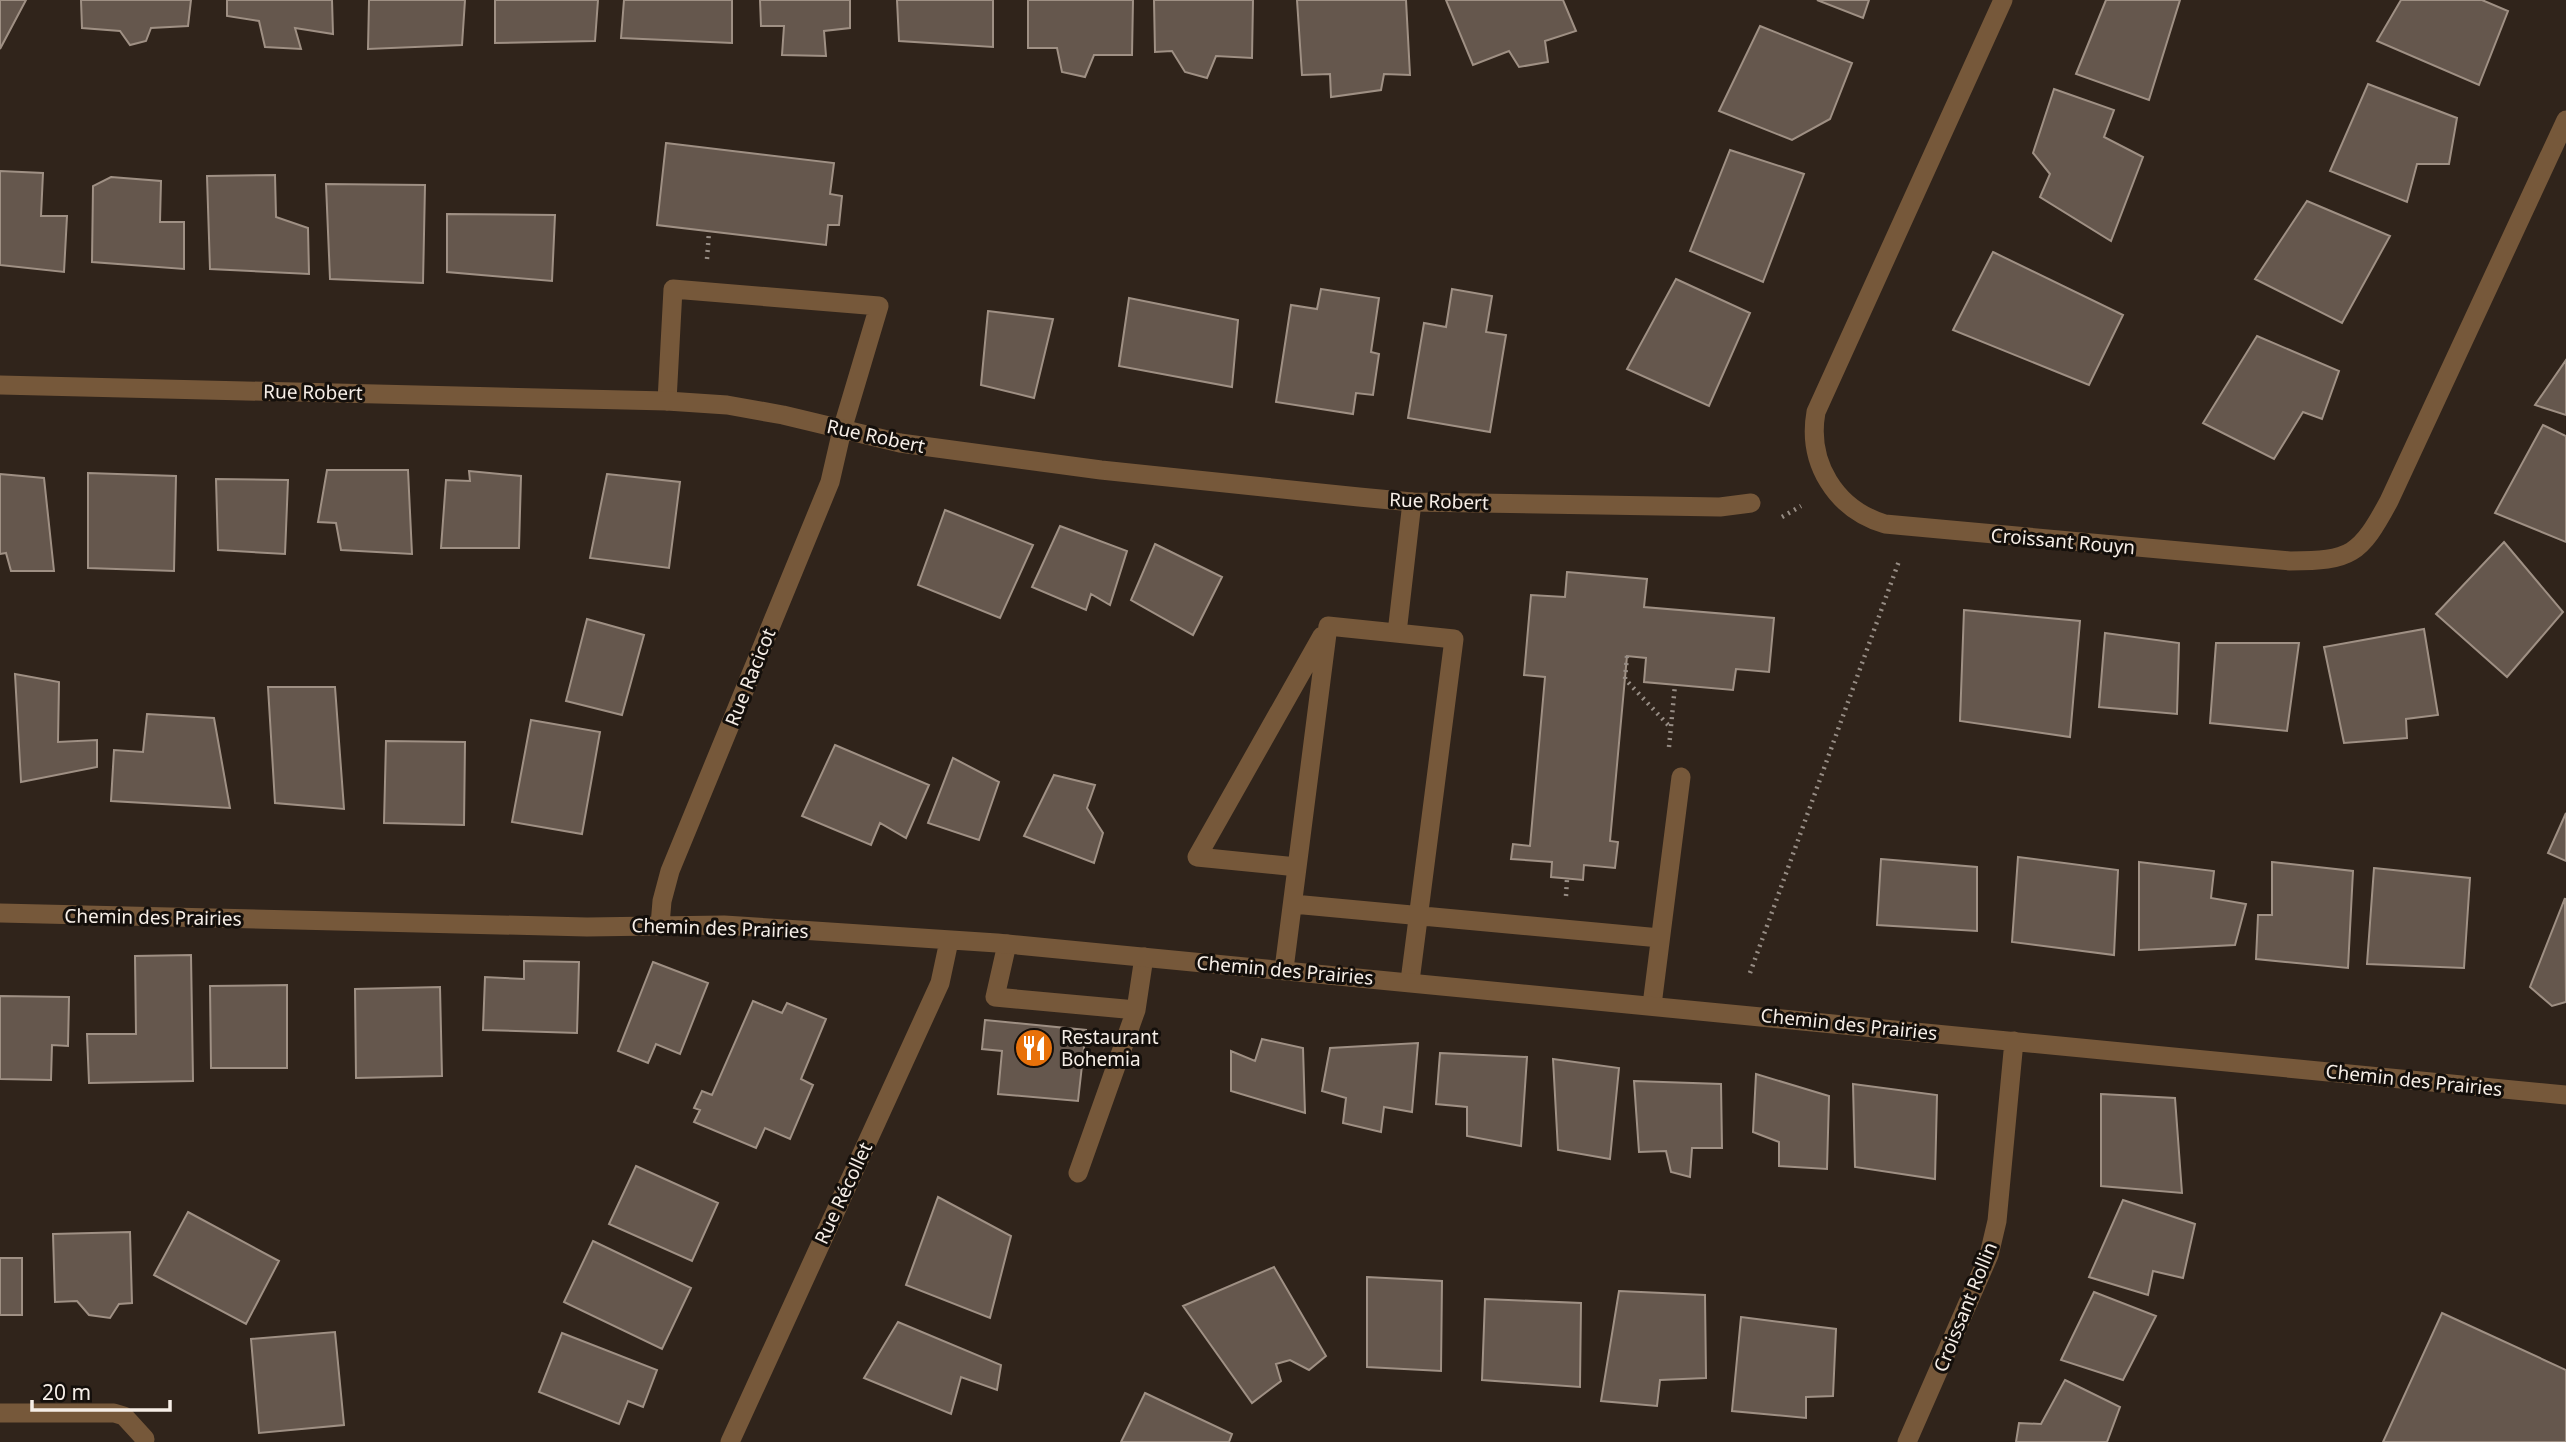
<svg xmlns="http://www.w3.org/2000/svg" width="2566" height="1442" viewBox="0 0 2566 1442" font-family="'Noto Sans',sans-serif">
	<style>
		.building { fill: #65574d; stroke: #9f9084; stroke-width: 2 }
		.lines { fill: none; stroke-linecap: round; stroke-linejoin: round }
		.path { stroke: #978d85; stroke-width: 4.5; stroke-dasharray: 2 5; stroke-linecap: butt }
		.service { stroke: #76583a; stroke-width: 19 }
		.minor { stroke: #76583a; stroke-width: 19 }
		.labels { text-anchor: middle; stroke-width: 6; stroke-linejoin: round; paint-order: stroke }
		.street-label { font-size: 19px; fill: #f6eee7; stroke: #140f0b }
		.poi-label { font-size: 19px; fill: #f6eee7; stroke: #140f0b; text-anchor: start }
	</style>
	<rect width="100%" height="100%" fill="#30241b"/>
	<path class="building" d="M0,0H26L0,49Z
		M81,0H191L188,26L151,28L146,41L130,45L120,31L82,28Z
		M227,0H332L333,34L295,28L301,49L265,47L259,21L227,16Z
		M369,0H465L462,45L368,49Z
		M495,0H598L595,41L495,43Z
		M624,0H732V43L621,38Z
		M760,0H850V28L824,31L826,56L782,55L784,26H761Z
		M897,0H993V47L899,41Z
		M1028,0H1133L1132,55H1094L1085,77L1062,72L1057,48H1028Z
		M1154,0H1253L1252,58L1216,56L1207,78L1185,72L1172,51L1155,52Z
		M1297,0H1406L1410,75L1384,74L1381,90L1331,97L1330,74L1302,75Z
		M1446,0H1563L1576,31L1545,41L1548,62L1519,67L1509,51L1473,65Z
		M1817,0H1869L1863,18Z
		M2106,0H2180L2149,100L2076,74Z
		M2401,0H2482L2508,11L2479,85L2377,41Z
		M1760,26L1852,63L1830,119L1792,140L1719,111Z
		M2368,84L2457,118L2449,164H2417L2407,202L2330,171Z
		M2054,89L2114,110L2104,137L2143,157L2111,241L2040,197L2050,174L2033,153Z
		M666,143L834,163L830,194L842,196L839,225H828L826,245L657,225Z
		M1730,150L1804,174L1763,282L1690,251Z
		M0,171L43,173L41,216H67L64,272L0,265Z
		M275,175L276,217L308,228L309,274L210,269L207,176Z
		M111,177L161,181L160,222H184V269L92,262L93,186Z
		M326,184L425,185L423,283L330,279Z
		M2307,201L2390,236L2342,323L2255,279Z
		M447,214L555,215L552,281L447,272Z
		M1993,252L2123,315L2089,385L1953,330Z
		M1676,279L1750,313L1709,406L1627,369Z
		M1321,289L1379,298L1371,352L1379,354L1373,395L1356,393L1353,414L1276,402L1291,305L1317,309Z
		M1452,289L1492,296L1486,332L1506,335L1490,432L1408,418L1424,323L1446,327Z
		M1129,298L1238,320L1232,387L1119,366Z
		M988,311L1053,319L1034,398L981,385Z
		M2257,336L2339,371L2322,419L2303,412L2274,459L2203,423Z
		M2566,360V415L2535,405Z
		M2543,425L2566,436V542L2495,513Z
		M327,470H408L412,554L341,550L336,523L318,522Z
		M469,471L521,476L519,548H441L446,480L470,481Z
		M88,473L176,476L174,571L88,568Z
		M0,474L44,478L54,571H11L6,553L0,554Z
		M607,474L680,482L669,568L590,558Z
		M216,479L288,480L285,554L218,550Z
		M945,510L1033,545L1000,618L918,585Z
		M1060,526L1127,551L1110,605L1091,594L1086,610L1032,587Z
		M2504,542L2563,612L2507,677L2436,614Z
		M1155,544L1222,577L1193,635L1131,600Z
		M1567,572L1647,579L1644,607L1774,618L1769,672L1736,669L1733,690L1644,682L1646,658L1627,656L1610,841L1618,842L1615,868L1584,865L1583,880L1551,877L1552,862L1511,859L1513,844L1530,846L1545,677L1524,675L1531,595L1565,597Z
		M1964,610L2080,621L2070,737L1960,721Z
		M587,619L644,635L622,715L566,701Z
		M2424,629L2438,715L2406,719L2407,738L2344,743L2324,647Z
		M2105,633L2179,643L2177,714L2099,707Z
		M2216,643H2299L2287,731L2210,723Z
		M15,674L59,682L58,742L97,740V767L21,782Z
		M268,687H335L344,809L275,803Z
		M147,714L214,718L230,808L111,801L114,750L143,752Z
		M531,720L600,732L582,834L512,822Z
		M386,741L465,742L464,825L384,823Z
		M835,745L929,785L906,838L880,823L871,845L802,816Z
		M953,758L999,782L979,840L928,823Z
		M1054,775L1095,785L1087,808L1103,833L1094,863L1024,836Z
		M2566,813V861L2548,853Z
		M2018,857L2118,870L2114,955L2012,942Z
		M1881,859L1977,867V931L1877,925Z
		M2139,862L2214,871L2211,898L2246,904L2235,945L2139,950Z
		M2272,862L2353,871L2348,968L2256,959L2258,915H2272Z
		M2374,868L2470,878L2464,968L2367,964Z
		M2565,898L2566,1002L2552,1006L2530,987Z
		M191,955L193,1081L89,1083L87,1034H136L135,956Z
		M524,961L579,962L577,1033L483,1030L485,977L524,979Z
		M653,962L708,983L680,1054L656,1044L648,1063L618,1051Z
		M287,985V1068H211L210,986Z
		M440,987L442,1076L356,1078L355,989Z
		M0,996L69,997L68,1046L52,1045L51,1080L0,1079Z
		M753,1001L782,1013L787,1003L826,1019L801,1079L813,1085L790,1139L765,1128L756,1148L694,1122L700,1110L694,1108L702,1091L712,1095Z
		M985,1020L1086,1030L1078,1101L998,1094L1002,1051L982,1049Z
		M1262,1039L1303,1048L1305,1113L1231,1091V1051L1255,1061Z
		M1418,1043L1412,1112L1384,1107L1381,1132L1343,1123L1346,1098L1322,1091L1330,1048Z
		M1440,1053L1527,1057L1521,1146L1467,1136V1107L1436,1104Z
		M1553,1059L1619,1068L1610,1159L1558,1150Z
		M1756,1074L1829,1096L1827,1169L1779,1166V1142L1753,1132Z
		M1634,1081L1721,1084L1722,1148H1692L1690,1177L1671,1172L1666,1151L1639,1152Z
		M1853,1084L1937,1095L1935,1179L1855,1167Z
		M2101,1094L2175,1098L2182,1193L2101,1186Z
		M636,1166L718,1203L692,1261L609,1224Z
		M938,1197L1011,1236L990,1318L906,1285Z
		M2123,1200L2195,1224L2183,1278L2153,1271L2148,1295L2089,1277Z
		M188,1212L279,1261L246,1324L154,1275Z
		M130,1232L132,1303L119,1304L110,1318L89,1315L77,1301L55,1302L53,1234Z
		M593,1241L691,1288L662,1349L564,1302Z
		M0,1258H22V1315H0Z
		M1274,1267L1326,1356L1309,1370L1290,1360L1276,1364L1281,1381L1252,1403L1183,1306Z
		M1367,1277L1442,1281L1441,1371L1367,1367Z
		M1619,1291L1705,1295L1706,1378L1660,1380L1657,1406L1601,1401Z
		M2094,1292L2156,1316L2123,1380L2061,1360Z
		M1485,1299L1581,1303L1580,1387L1482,1380Z
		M2442,1313L2566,1370V1442H2383Z
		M1741,1317L1836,1329L1833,1396L1806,1397V1418L1732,1411Z
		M898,1322L1001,1365L997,1390L961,1377L951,1414L864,1378Z
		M335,1332L344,1425L259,1433L251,1339Z
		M562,1333L657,1370L643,1407L628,1401L619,1424L539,1392Z
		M2065,1380L2120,1407L2107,1442H2016L2019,1423L2041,1424Z
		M1145,1393L1232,1434L1229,1442H1121Z"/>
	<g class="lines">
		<path class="path" d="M707,259L709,232
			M1782,517L1801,506
			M1627,656L1625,679L1671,728
			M1669,747L1675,685
			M1566,896L1567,879
			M1750,973L1899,561"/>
		<path class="service" d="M667,401L673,289L879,306L842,430
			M1397,633L1412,502
			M1297,867L1197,857L1322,636
			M1293,904L1660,938
			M1007,944L995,997L1136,1010
			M1284,969L1328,626L1454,639L1410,981
			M1652,1005L1681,777
			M1078,1173L1136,1010L1144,957"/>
		<path class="minor" d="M2003,0L1816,412C1807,462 1835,509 1885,524L2290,561C2351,561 2360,555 2389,501L2566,120
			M0,385L667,401L727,405L783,415L900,443L1101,470L1359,497L1412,502L1720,507L1751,503
			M0,913L587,927L724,925L997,943L2566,1095
			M660,925L662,901L670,871L830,482L842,430
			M0,1413H114L124,1416L145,1439
			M730,1442L940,983L949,941
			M1907,1442L1989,1255L1997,1221L2014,1041"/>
	</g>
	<defs>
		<symbol id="restaurant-disc" viewBox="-11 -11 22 22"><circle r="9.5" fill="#e8710a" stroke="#140f0b"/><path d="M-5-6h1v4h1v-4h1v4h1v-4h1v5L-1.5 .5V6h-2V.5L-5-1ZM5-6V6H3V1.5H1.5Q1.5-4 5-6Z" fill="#fff"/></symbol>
	</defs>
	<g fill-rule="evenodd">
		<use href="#restaurant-disc" x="1012" y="1026" width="44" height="44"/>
	</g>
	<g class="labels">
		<g class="street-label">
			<text transform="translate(313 392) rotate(1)" y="7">Rue Robert</text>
			<text transform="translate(876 436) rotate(12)" y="7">Rue Robert</text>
			<text transform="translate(1439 501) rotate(2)" y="7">Rue Robert</text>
			<text transform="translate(2063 541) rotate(5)" y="7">Croissant Rouyn</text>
			<text transform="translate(750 677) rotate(-68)" y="7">Rue Racicot</text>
			<text transform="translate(153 917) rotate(1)" y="7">Chemin des Prairies</text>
			<text transform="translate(720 928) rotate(2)" y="7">Chemin des Prairies</text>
			<text transform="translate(1285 970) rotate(5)" y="7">Chemin des Prairies</text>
			<text transform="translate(1849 1024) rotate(6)" y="7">Chemin des Prairies</text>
			<text transform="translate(2414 1080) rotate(6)" y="7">Chemin des Prairies</text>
			<text transform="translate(843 1193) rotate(-65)" y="7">Rue Récollet</text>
			<text transform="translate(1965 1307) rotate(-68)" y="7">Croissant Rollin</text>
		</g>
		<g class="poi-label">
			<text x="1061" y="1044">Restaurant<tspan x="1061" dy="22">Bohemia</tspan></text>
		</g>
	</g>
	<path d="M32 1400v10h138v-10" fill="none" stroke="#f6eee7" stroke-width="3.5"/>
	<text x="42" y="1400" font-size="21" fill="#f6eee7" stroke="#140f0b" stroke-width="5" paint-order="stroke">20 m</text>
</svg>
